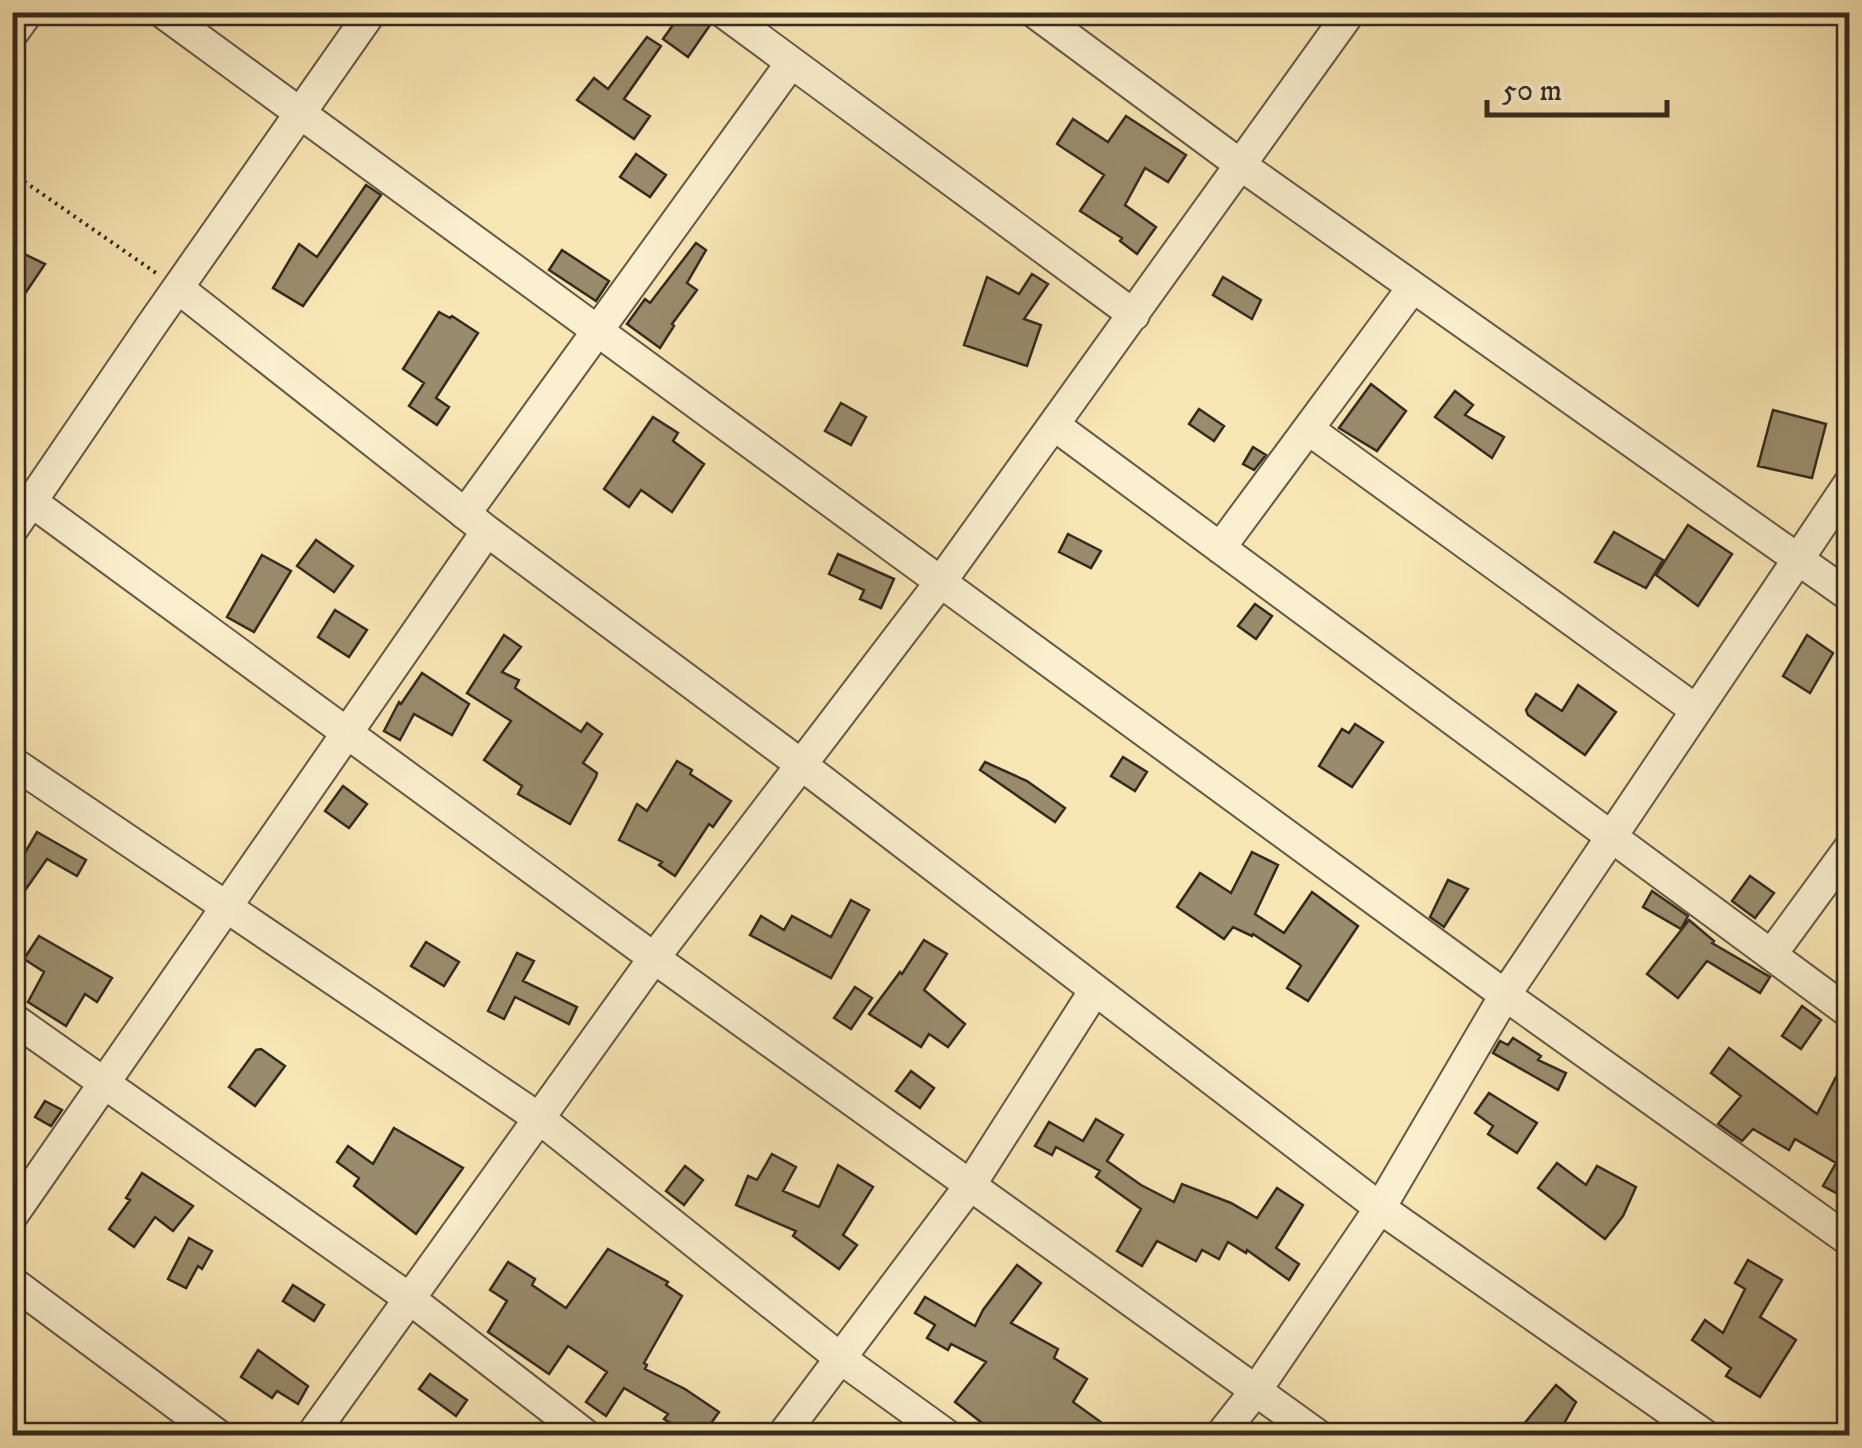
<svg xmlns="http://www.w3.org/2000/svg" width="1862" height="1448" viewBox="0 0 1862 1448" font-family="'IM FELL DW Pica',serif">
	<style>
		.building { fill: #998c6c; stroke: #332a1e; stroke-width: 2.5 }
		.lines { fill: none; stroke-linecap: round; stroke-linejoin: round }
		.minor-casing { stroke: #645944; stroke-width: 34 }
		.path { stroke: #332a1e; stroke-width: 4; stroke-dasharray: 2.5 5; stroke-linecap: butt }
		.minor { stroke: #faefce; stroke-width: 30 }
	</style>
	<rect width="100%" height="100%" fill="#f8e6b4"/>
	<filter id="stains"><feTurbulence type="fractalNoise" baseFrequency=".002" numOctaves="4"/><feColorMatrix values="0 0 0 0 .2 0 0 0 0 .09 0 0 0 0 .02 0 0 0 .5 -.17"/></filter>
	<radialGradient id="worn" r=".72"><stop offset=".6" stop-color="#630" stop-opacity="0"/><stop offset="1" stop-color="#630" stop-opacity=".3"/></radialGradient>
	<path class="building" d="M682,12H691L710,25L688,57L663,39Z
		M647,37L661,46L624,99L650,116L634,139L577,100L594,78L608,89Z
		M1126,116L1186,155L1168,182L1145,168L1125,205L1156,227L1137,254L1120,241L1122,238L1080,211L1104,175L1057,144L1073,119L1108,142Z
		M636,154L666,175L650,197L620,177Z
		M366,185L381,195L303,306L273,288L299,244L317,257Z
		M696,243L706,250L687,283L697,290L672,324L674,326L660,348L627,324L645,299L650,303Z
		M562,250L609,281L596,301L549,270Z
		M20,252L45,264L12,313V266Z
		M1032,274L1048,284L1024,319L1041,325L1027,366L964,345L987,277L1019,294Z
		M1223,277L1261,300L1252,319L1213,295Z
		M439,312L450,318L452,316L478,333L436,398L449,407L437,425L409,406L424,383L403,369Z
		M1371,384L1406,411L1377,451L1339,428Z
		M1455,391L1473,405L1465,415L1504,437L1492,458L1435,417Z
		M841,403L866,417L851,445L825,431Z
		M1199,409L1224,426L1214,441L1189,424Z
		M1773,410L1826,424L1812,478L1758,466Z
		M653,417L678,433L673,441L704,464L672,512L641,490L629,507L604,489Z
		M1253,447L1266,455L1254,470L1243,464Z
		M1688,525L1732,554L1698,606L1656,575Z
		M1614,532L1663,560L1646,588L1595,562Z
		M1068,534L1101,551L1091,568L1059,552Z
		M316,540L353,566L334,592L297,566Z
		M838,554L894,579L881,608L860,599L864,590L829,574Z
		M262,555L291,571L254,632L227,617Z
		M1255,604L1272,616L1256,639L1238,626Z
		M335,610L367,630L349,657L318,637Z
		M504,635L521,647L502,672L519,680L515,688L581,732L587,723L602,734L583,763L597,773L596,777L570,824L518,794L522,786L484,760L511,721L467,693Z
		M1807,635L1833,653L1810,693L1783,676Z
		M422,673L469,704L452,735L414,714L400,740L384,731L399,702L401,704Z
		M1578,685L1616,712L1585,755L1528,715L1526,710L1536,694L1562,711Z
		M1355,724L1383,742L1352,787L1319,766L1342,729L1349,733Z
		M1123,757L1147,772L1135,791L1111,776Z
		M677,761L692,770L690,774L731,801L713,827L709,824L675,876L659,865L662,862L619,840L637,804L647,811Z
		M985,762L1027,781L1065,808L1055,822L980,770Z
		M343,786L367,804L349,828L325,811Z
		M37,832L86,860L77,876L47,859L12,909V875Z
		M1252,852L1278,865L1255,914L1284,933L1312,892L1358,926L1308,1001L1287,988L1301,966L1299,964L1253,934L1252,936L1233,927L1224,939L1177,907L1200,873L1231,893Z
		M1750,876L1774,893L1755,918L1732,901Z
		M1448,880L1468,889L1444,927L1430,917Z
		M1652,891L1688,916L1681,929L1643,907Z
		M851,900L869,910L831,978L750,935L761,916L784,930L792,916L831,937Z
		M1689,920L1714,941L1712,943L1770,977L1760,993L1707,961L1678,998L1647,974Z
		M39,936L112,978L97,1002L85,994L66,1026L28,1002L44,972L24,959Z
		M924,940L947,954L924,990L965,1024L948,1047L929,1034L921,1047L869,1014L900,972L902,974Z
		M426,942L459,962L444,986L411,966Z
		M517,953L534,961L523,981L577,1007L569,1024L515,997L504,1019L488,1011Z
		M855,987L872,998L851,1029L834,1018Z
		M1802,1006L1821,1020L1801,1049L1782,1036Z
		M1513,1038L1541,1056L1538,1060L1566,1073L1558,1090L1493,1053L1500,1041L1508,1045Z
		M1729,1048L1817,1114L1836,1077L1850,1084V1183L1842,1196L1823,1186L1836,1163L1795,1139L1789,1150L1753,1129L1742,1141L1718,1124L1741,1096L1711,1073Z
		M261,1049L285,1066L255,1106L229,1087L256,1050Z
		M911,1071L934,1088L920,1108L896,1091Z
		M1489,1093L1537,1123L1517,1153L1488,1134L1493,1126L1475,1113Z
		M45,1101L62,1110L51,1126L35,1117Z
		M1096,1119L1123,1135L1107,1161L1141,1185L1174,1202L1182,1184L1231,1203L1257,1218L1277,1188L1303,1205L1276,1248L1299,1264L1289,1280L1247,1250L1246,1253L1228,1242L1219,1259L1202,1250L1196,1261L1157,1241L1142,1266L1117,1251L1141,1209L1096,1177L1100,1171L1056,1147L1052,1155L1035,1146L1049,1122L1083,1141Z
		M394,1128L463,1168L416,1234L354,1186L359,1178L337,1162L348,1146L373,1164Z
		M772,1154L796,1167L783,1191L819,1207L838,1165L873,1187L843,1235L857,1245L839,1269L793,1236L796,1231L736,1205L748,1176L757,1180Z
		M1557,1163L1586,1185L1597,1166L1636,1187L1623,1216L1605,1239L1538,1188Z
		M685,1166L703,1180L684,1205L666,1191Z
		M142,1173L193,1206L173,1231L155,1217L134,1247L109,1229L130,1200L126,1198Z
		M189,1238L212,1251L202,1269L198,1266L186,1288L168,1279Z
		M608,1249L668,1282L666,1285L682,1296L644,1363L647,1365L645,1369L685,1389L719,1412L702,1436H667L675,1426L664,1419L668,1414L624,1388L606,1416L586,1402L607,1372L568,1346L549,1374L488,1332L507,1301L490,1290L508,1262L535,1279L532,1285L566,1308Z
		M1748,1260L1782,1280L1760,1317L1796,1340L1760,1397L1726,1376L1731,1368L1692,1340L1705,1320L1723,1333L1745,1289L1735,1283Z
		M1017,1265L1041,1283L1011,1323L1058,1349L1054,1358L1087,1379L1073,1402L1120,1436H999L955,1402L986,1362L951,1344L948,1350L927,1338L935,1325L915,1313L925,1297L975,1326L983,1310Z
		M293,1285L324,1305L314,1321L283,1301Z
		M258,1350L308,1386L298,1404L277,1391L272,1398L241,1377Z
		M430,1374L467,1400L456,1416L419,1389Z
		M1556,1385L1576,1402L1557,1436H1514Z"/>
	<g class="lines">
		<defs>
			<path id="minor" d="M162,12L1505,995L1850,1241
				M723,12L1134,315
				M1034,12L1242,166L1850,596
				M12,34L28,12
				M178,288L487,531L803,766L1380,1208L1706,1436
				M1054,425L1850,1013
				M1308,429L1696,710
				M32,502L654,958L1319,1436
				M465,514L791,63
				M12,530L151,326L371,12
				M1220,548L1413,287
				M12,762L540,1119L840,1358L948,1436
				M1771,955L1850,847
				M12,1018L410,1299L587,1436
				M12,1216L487,531
				M12,1282L219,1436
				M311,1436L654,958L942,580L1350,12
				M782,1436L971,1184L1095,990
				M1220,1436L1257,1389L1380,1208L1505,995L1850,482"/>
		</defs>
		<use href="#minor" class="minor-casing"/>
		<path class="path" d="M12,173L156,273"/>
		<use href="#minor" class="minor"/>
	</g>
	<rect width="1862" height="1448" fill="none" stroke="#f8e6b4" stroke-width="50"/>
	<rect x="15" y="15" width="1832" height="1418" fill="none" stroke="#332a1e" stroke-width="5"/>
	<rect x="25" y="25" width="1812" height="1398" fill="none" stroke="#332a1e" stroke-width="2.5"/>
	<path d="M1487 100v15h180v-15" fill="none" stroke="#332a1e" stroke-width="5"/>
	<text x="1502" y="100" font-size="30" fill="#332a1e" stroke="#faefce" stroke-width="8" paint-order="stroke">50 m</text>
	<rect width="100%" height="100%" filter="url(#stains)"/>
	<rect width="100%" height="100%" fill="url(#worn)"/>
</svg>
